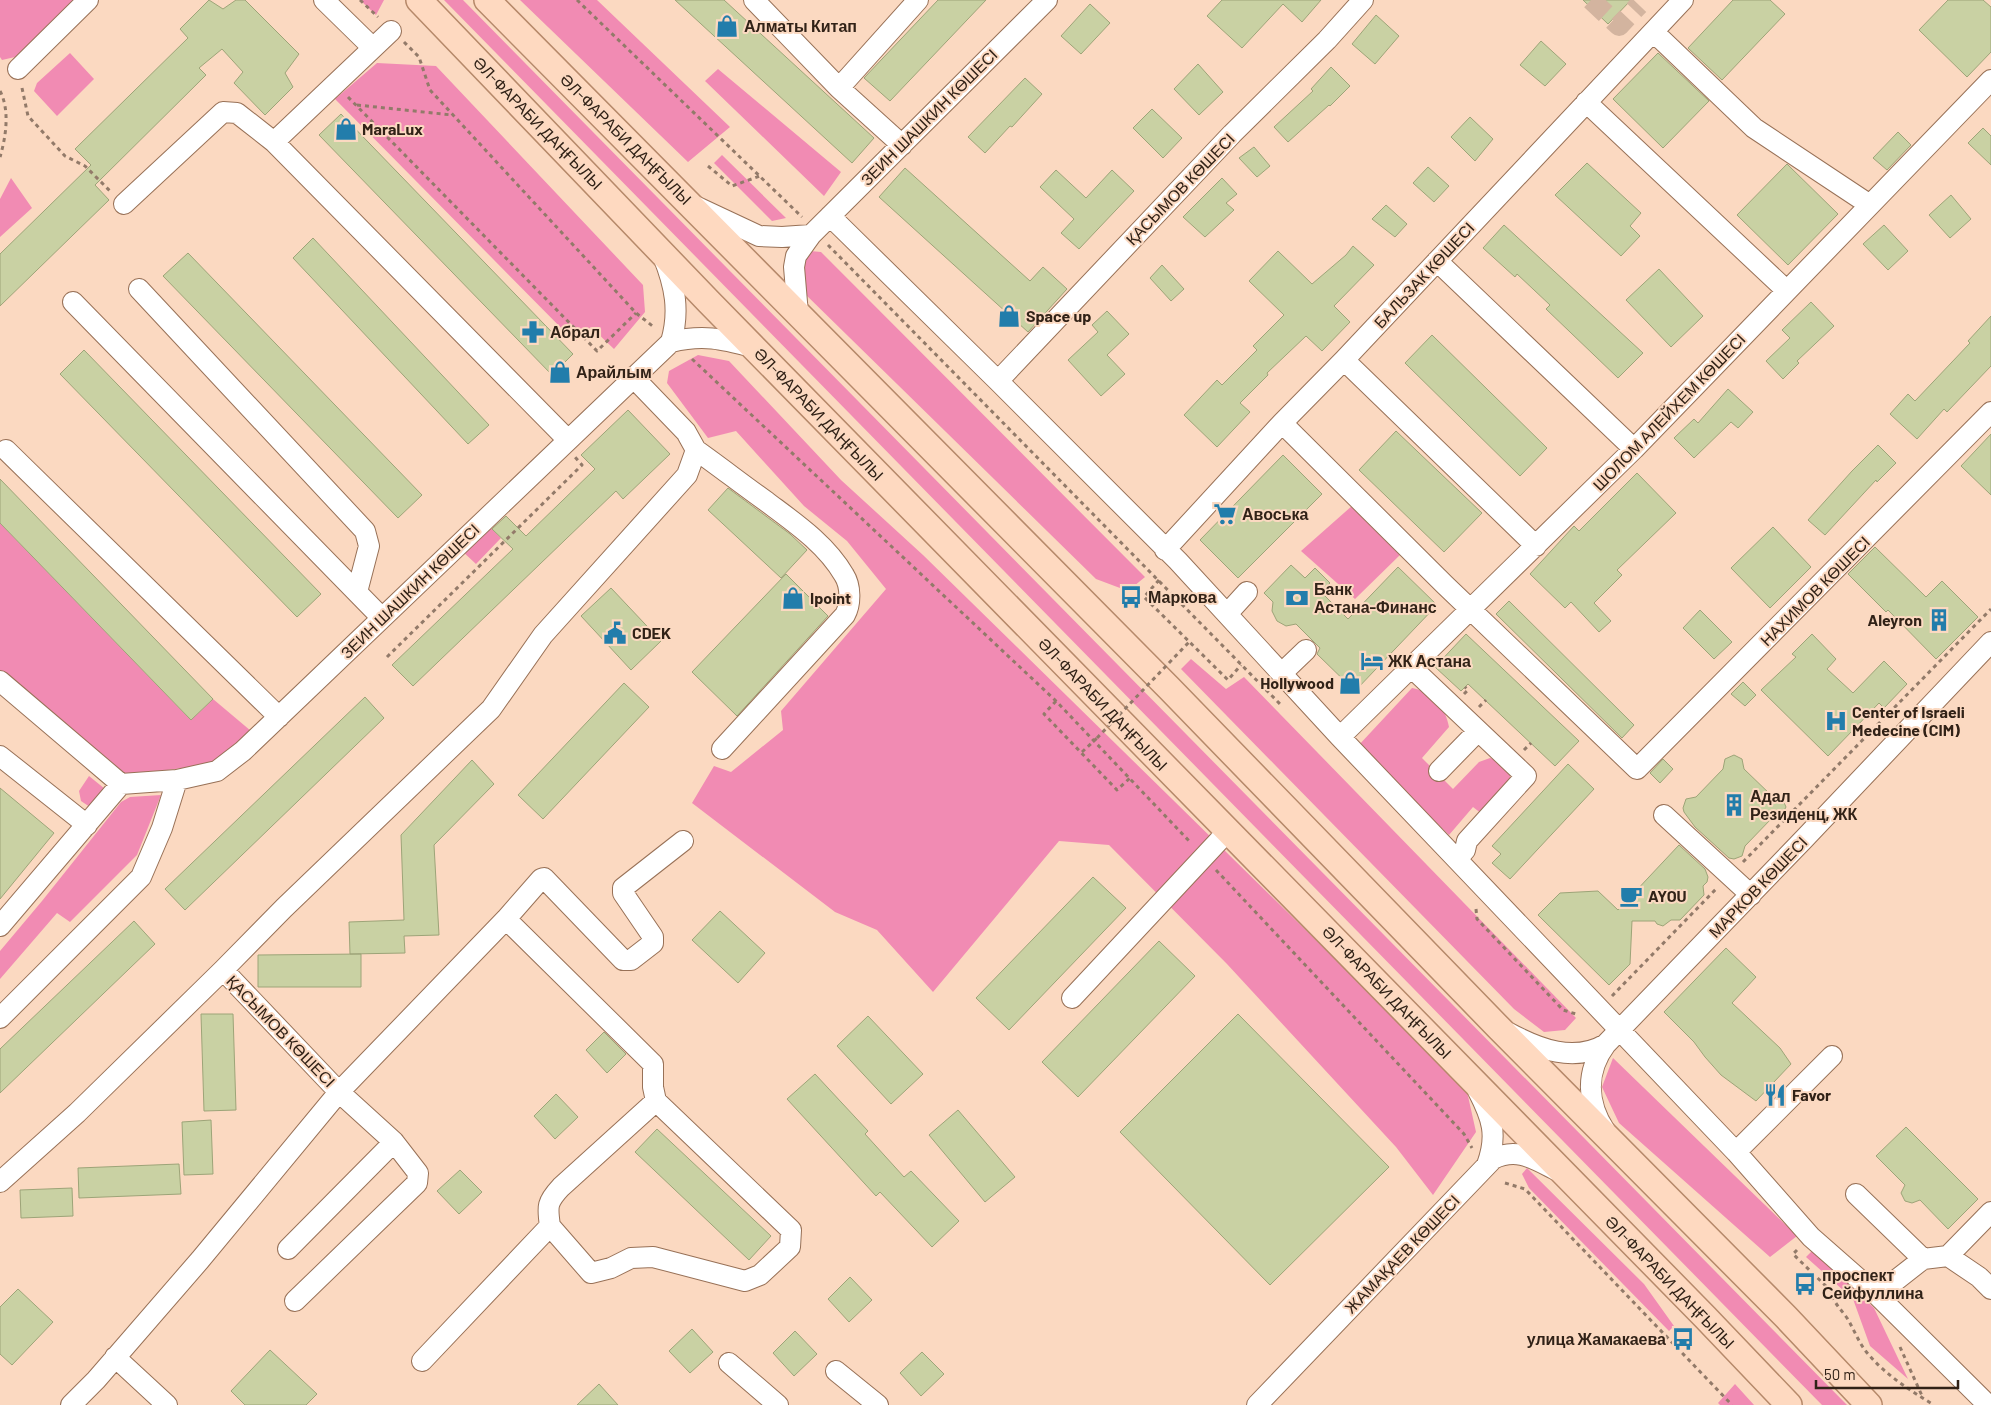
<svg xmlns="http://www.w3.org/2000/svg" width="1991" height="1405" viewBox="0 0 1991 1405" font-family="Barlow,sans-serif">
	<style>
		.green { fill: #f18bb3 }
		.building { fill: #c9d1a3; stroke: #9da478 }
		.lines { fill: none; stroke-linecap: round; stroke-linejoin: round }
		.minor-tunnel { stroke: #d3b49f; stroke-width: 20; stroke-dasharray: 20 10; stroke-linecap: butt }
		.minor-casing { stroke: #987157; stroke-width: 22 }
		.major-casing { stroke: #b6896a; stroke-width: 28 }
		.path { stroke: #927a69; stroke-width: 3; stroke-dasharray: 4 4; stroke-linecap: butt }
		.minor { stroke: #fff; stroke-width: 20 }
		.major { stroke: #fed9c0; stroke-width: 25 }
		.path-bridge { stroke: #927a69; stroke-width: 3; stroke-dasharray: 4 4; stroke-linecap: butt }
		.labels { text-anchor: middle; stroke-width: 4; stroke-linejoin: round; paint-order: stroke }
		.poi-label { font-size: 16px; font-weight: bold; fill: #312217; stroke: #fbd9c1; text-anchor: start }
		.street-label { font-size: 16px; fill: #312217; stroke: #fbd9c1 }
	</style>
	<rect width="100%" height="100%" fill="#fbd9c1"/>
	<path class="green" d="M0,0H77L15,57L2,60L0,57Z
		M360,0H384L376,15Z
		M444,0H463L1847,1405H1822Z
		M520,0H597L730,127L688,162Z
		M70,53L94,79L57,116L34,91L37,83Z
		M377,63L436,66L643,285L645,312L614,349L591,327L575,342L335,99Z
		M718,69L841,172L824,196L705,81Z
		M722,155L786,218L772,221L714,163Z
		M11,178L32,208L0,237V199Z
		M810,251L821,252L1145,577L1128,591L1096,579L801,290L802,263Z
		M698,355L729,361L841,480L923,555L1466,1087L1476,1132L1433,1195L1396,1147L1227,964L1109,845L1059,841L933,992L877,930L835,912L692,803L714,766L731,772L783,730L781,711L886,589L847,541L804,506L736,431L708,438L667,383L669,371Z
		M1353,505L1401,554L1355,599L1301,551Z
		M0,523L191,720L213,699L251,731L212,764L123,776L0,670Z
		M487,524L501,538L476,564L461,550Z
		M1191,659L1226,689L1244,677L1576,1018L1565,1030L1544,1032L1514,1009L1181,669Z
		M1412,688C1431,691 1446,708 1449,727L1422,758L1453,789L1479,762L1490,758L1498,760L1510,773V779L1482,814L1473,807L1449,835L1358,746Z
		M89,776L105,789L90,807L81,801L79,791Z
		M161,795L137,855L70,922L57,913L0,979V951L42,901L121,802L130,797Z
		M1613,1058L1797,1236L1770,1257L1619,1123L1602,1087Z
		M1527,1168L1644,1284L1674,1326L1669,1331L1529,1188L1522,1174Z
		M1814,1249L1874,1308L1908,1379L1870,1346L1853,1299L1806,1257Z
		M1735,1384L1754,1405H1720L1718,1403Z"/>
	<path class="building" d="M209,0L223,9L236,0H245L299,54L285,73L293,87L265,115L234,83L243,72L222,49L199,68L206,75L95,185L109,200L0,306V254L91,165L75,149L188,38L180,29Z
		M675,0H724L874,138L852,163Z
		M938,0H986L890,101L864,78Z
		M1222,0H1321L1302,22L1283,4L1242,48L1207,16Z
		M1583,0H1631L1608,24Z
		M1733,0H1770L1785,14L1722,80L1688,48Z
		M1948,0H1983L1991,7V52L1967,77L1919,30Z
		M1090,4L1110,23L1081,54L1061,36Z
		M1376,15L1399,36L1375,64L1352,44Z
		M1541,41L1566,64L1545,86L1520,65Z
		M1658,53L1709,101L1663,148L1613,99Z
		M1198,64L1223,92L1199,115L1174,89Z
		M1331,67L1350,86L1330,106L1329,105L1288,142L1274,127L1313,91L1311,89Z
		M1025,78L1042,94L1012,127L1010,126L985,153L968,137Z
		M1152,109L1182,138L1163,158L1133,128Z
		M341,114L573,354L552,375L319,135Z
		M1470,117L1493,139L1475,161L1451,137Z
		M1983,128L1991,136V165L1968,143Z
		M1898,132L1911,145L1887,170L1873,158Z
		M1254,147L1270,166L1257,177L1239,158Z
		M1587,163L1641,213L1630,226L1640,236L1621,256L1555,195Z
		M1787,164L1838,214L1788,265L1737,215Z
		M1428,167L1449,186L1434,202L1413,183Z
		M905,168L1030,281L1043,267L1067,289L1028,332L879,197Z
		M1056,170L1086,198L1112,170L1134,191L1079,249L1061,233L1074,219L1040,187Z
		M1222,178L1237,194L1226,203L1234,210L1205,237L1183,217Z
		M1951,195L1971,219L1950,238L1929,215Z
		M1386,205L1407,224L1395,237L1372,219Z
		M1504,225L1643,353L1618,378L1546,309L1550,305L1517,274L1515,277L1483,248Z
		M1884,225L1908,251L1888,270L1863,244Z
		M313,238L489,425L468,444L293,258Z
		M1353,246L1374,265L1334,306L1350,322L1322,351L1306,336L1267,373L1268,375L1240,403L1250,412L1217,447L1184,415L1217,380L1222,385L1257,350L1253,346L1284,315L1249,281L1278,251L1312,284L1346,255Z
		M188,253L422,495L398,518L163,276Z
		M1162,265L1184,289L1171,301L1150,278Z
		M1659,269L1703,316L1671,347L1626,300Z
		M1811,302L1834,326L1797,361L1799,363L1783,379L1766,361L1790,338L1782,330Z
		M1107,311L1129,334L1107,355L1125,374L1101,396L1068,360L1098,332L1092,325Z
		M1991,316V366L1947,412L1944,409L1917,439L1890,414L1908,394L1915,401L1970,343L1968,341Z
		M1432,335L1547,448L1520,476L1405,363Z
		M84,350L321,594L297,617L60,374Z
		M1728,389L1753,412L1738,428L1731,422L1694,458L1674,438L1694,419L1698,423Z
		M628,410L670,454L623,499L616,491L413,686L392,665L513,549L492,529L506,516L526,536L595,469L581,455Z
		M1396,431L1482,513L1444,552L1359,470Z
		M1991,434V495L1961,466Z
		M1878,445L1896,463L1877,482L1876,480L1825,535L1808,520L1852,471Z
		M1283,455L1322,494L1238,578L1200,540Z
		M1637,473L1676,513L1617,570L1622,575L1594,603L1611,621L1599,632L1571,602L1565,608L1530,574L1574,526L1579,531Z
		M0,479L213,699L191,720L0,523Z
		M728,488L790,534L807,550L781,578L708,510Z
		M1773,527L1811,567L1770,608L1731,568Z
		M1875,547L1926,597L1942,581L1978,617L1936,659L1888,610L1886,612L1848,574Z
		M1291,565L1305,578L1315,568L1330,583L1321,592L1348,619L1398,567L1437,605L1355,691L1317,654L1320,648L1296,624L1286,626L1277,621L1272,611L1273,602L1264,593Z
		M786,574L828,616L737,716L692,672Z
		M611,588L661,641L631,670L581,616Z
		M1509,601L1634,725L1622,738L1496,614Z
		M1700,610L1732,642L1714,659L1683,628Z
		M1466,634L1579,741L1555,766L1468,684L1461,691L1435,667Z
		M1812,634L1836,659L1827,669L1853,693L1884,661L1907,684L1884,708L1879,703L1828,756L1761,690L1796,657L1792,654Z
		M1743,682L1756,695L1745,706L1731,694Z
		M624,683L649,707L543,819L518,795Z
		M365,697L384,718L185,910L165,889Z
		M1734,755L1742,759L1744,769L1772,796L1782,798L1786,807L1781,816L1772,818L1745,846L1742,856L1734,859L1729,858L1695,827L1684,812L1683,808L1686,799L1696,797L1723,769L1725,759Z
		M1663,759L1673,769L1660,783L1650,773Z
		M472,760L494,784L434,845L439,935L404,936L405,953L350,954L349,922L404,920L401,835Z
		M1568,764L1594,789L1510,879L1492,863L1501,854L1492,846Z
		M0,788L54,833L0,899Z
		M1679,845L1705,869L1708,877L1707,882L1703,886L1704,895L1680,920H1671L1663,926L1657,924L1655,921H1632L1630,964L1609,985L1538,915L1560,893L1598,891L1618,910Z
		M1093,877L1126,908L1009,1030L976,998Z
		M720,911L765,953L738,983L692,940Z
		M134,921L155,944L0,1093V1049Z
		M1159,941L1195,976L1078,1097L1042,1062Z
		M1726,948L1756,977L1732,1003L1780,1048L1791,1064L1756,1101L1721,1075L1705,1057L1694,1042L1664,1012Z
		M361,954V987H258V955Z
		M201,1014H233L236,1110L204,1111Z
		M1238,1014L1389,1167L1270,1285L1120,1132Z
		M868,1016L923,1074L891,1104L837,1046Z
		M604,1032L626,1054L607,1073L586,1050Z
		M815,1074L868,1131L865,1134L904,1177L911,1171L959,1221L932,1247L880,1192L876,1196L787,1099Z
		M556,1094L578,1117L555,1139L534,1116Z
		M958,1110L1015,1177L985,1202L929,1135Z
		M211,1120L213,1174L184,1175L182,1122Z
		M1906,1127L1978,1199L1948,1229L1920,1200L1912,1203L1905,1201L1901,1193L1905,1185L1876,1156Z
		M657,1129L771,1236L749,1260L635,1152Z
		M179,1164L181,1194L79,1198L78,1168Z
		M460,1170L482,1192L459,1214L437,1191Z
		M72,1188L73,1216L21,1218L20,1190Z
		M850,1277L872,1300L849,1322L828,1299Z
		M18,1289L53,1322L12,1365L0,1354V1307Z
		M692,1329L713,1352L690,1373L669,1351Z
		M795,1331L817,1354L794,1376L773,1353Z
		M270,1350L317,1394L306,1405H245L231,1391Z
		M922,1352L944,1374L921,1396L900,1373Z
		M599,1384L618,1405H577Z"/>
	<g class="lines">
		<path class="minor-tunnel" d="M1591,0L1619,26L1639,5"/>
		<defs>
			<path id="minor" d="M324,0L373,48
				M754,0L839,88L902,145
				M1652,33L1662,40L1754,128L1870,205
				M18,69L88,0
				M839,88L918,0
				M1586,102L1786,290
				M274,142L391,31
				M124,204L223,112L237,113L274,142L567,439
				M695,206L759,236L782,237L811,235
				M830,216L998,381L1178,561L1340,737L1736,1152L1811,1237L1877,1295L1988,1405
				M663,256C675,286 680,311 671,342
				M1437,261L1634,449
				M139,289L365,531L369,546L357,592
				M73,302L382,618
				M798,314L794,267L796,256L811,235L1047,0
				M1344,360L1536,546
				M998,381L1232,134L1327,40L1363,0
				M1282,423L1445,585L1637,769L1991,412
				M6,450L279,717
				M696,450C720,467 743,485 767,502C795,523 826,544 844,575C851,586 851,604 845,615L722,749
				M1165,550L1282,423L1344,360L1683,0
				M1227,614L1247,592
				M1411,667L1526,776L1467,841L1465,850L1457,859
				M1282,673L1306,650
				M0,681L121,784
				M1340,737L1634,449L1991,80
				M0,756L87,825
				M1439,771L1478,731
				M121,784L177,780L217,771L243,751L671,342C703,334 722,339 753,347
				M1664,815L1751,895
				M506,919L653,1064V1087L656,1101L791,1230L790,1247L760,1275L745,1281L653,1257L631,1258L611,1268L591,1273L550,1226
				M0,926L121,784
				M223,970L339,1092L394,1142L288,1249
				M1072,998L1228,831
				M0,1018L141,877L162,828L177,780
				M1509,1033C1539,1049 1574,1063 1606,1044
				M1478,1091C1492,1118 1498,1135 1487,1165
				M1605,1131C1587,1103 1585,1072 1606,1044L1804,839L1991,642
				M1736,1152L1832,1056
				M0,1182L77,1113L223,970L284,908L491,709L543,635L687,475L696,450L686,432L633,377
				M1856,1194L1923,1259L1877,1295
				M1948,1256L1991,1212
				M1923,1259L1948,1256L1979,1277L1991,1289
				M295,1301L417,1183L418,1173L394,1142
				M115,1357L167,1405
				M422,1361L550,1226C547,1206 547,1202 561,1187L656,1101
				M729,1363L778,1405
				M836,1371L878,1405
				M71,1405L96,1380L200,1260L339,1092L506,919L541,879L544,878L623,960H631L653,943V937L623,893V888L683,841
				M1257,1405L1493,1159C1517,1147 1534,1159 1556,1170"/>
			<path id="major" d="M419,0L709,302L1705,1317L1789,1405
				M487,0L1169,688L1498,1027L1786,1317L1869,1405"/>
		</defs>
		<use href="#minor" class="minor-casing"/>
		<use href="#major" class="major-casing"/>
		<path class="path" d="M360,0L378,17
			M577,0L802,217
			M404,42L419,57L430,90L636,313L655,328
			M22,88L28,116L65,156L85,166L110,191
			M0,91C10,110 6,137 0,157
			M348,97L597,351L636,313
			M357,105L452,115
			M708,166L732,186L760,176
			M828,245L1280,704
			M692,359L1056,701L1191,843
			M1159,580L1144,597L1228,680L1241,665
			M387,657L582,465L575,457
			M1464,694L1468,690L1465,687
			M1056,701L1044,714L1117,790L1130,778
			M1479,707L1486,700
			M1524,750L1531,743
			M1082,752L1097,738
			M1743,862L1991,609
			M1216,870L1464,1134L1472,1148
			M1476,909L1477,919L1563,1010L1576,1014
			M1612,996L1717,888
			M1505,1183L1525,1189L1732,1405
			M1797,1250L1793,1254L1832,1292C1833,1303 1841,1309 1847,1318C1855,1331 1859,1344 1869,1355C1887,1376 1911,1391 1934,1405
			M1900,1347L1923,1398"/>
		<use href="#minor" class="minor"/>
		<use href="#major" class="major"/>
		<path class="path-bridge" d="M1097,738L1190,641"/>
	</g>
	<defs>
		<symbol id="shop-bare" viewBox="-9 -9 18 18"><path d="M-5-2.5h2.3a2.7 3.5 0 0 1 5.4 0H5L5.5 6h-11ZM-1.5-2.5h3a1.5 2.3 0 0 0-3 0Z" fill="#227dab" stroke="#fbd9c1" stroke-width="2.5" paint-order="stroke"/></symbol>
		<symbol id="pharmacy-bare" viewBox="-9 -9 18 18"><path d="M-2-6h4v4h4v4h-4v4h-4v-4h-4v-4h4Z" fill="#227dab" stroke="#fbd9c1" stroke-width="2.5" paint-order="stroke"/></symbol>
		<symbol id="supermarket-bare" viewBox="-9 -9 18 18"><path d="M-6-5.5h2.5l.6 2H6L4.5 2H-2.5L-4.4-4H-6ZM-1.5 3.2a1.3 1.3 0 1 0 .1 0ZM3 3.2a1.3 1.3 0 1 0 .1 0Z" fill="#227dab" stroke="#fbd9c1" stroke-width="2.5" paint-order="stroke"/></symbol>
		<symbol id="bus-bare" viewBox="-9 -9 18 18"><path d="M-5-6H5V4H4V6H2V4H-2V6H-4V4H-5ZM-3.5-4V0h7V-4ZM-3.5 1.2v1.5H-2V1.2ZM2 1.2v1.5H3.5V1.2Z" fill="#227dab" stroke="#fbd9c1" stroke-width="2.5" paint-order="stroke"/></symbol>
		<symbol id="bank-bare" viewBox="-9 -9 18 18"><path d="M-6-4H6V4H-6ZM0-2.3a2.3 2.3 0 1 0 0 4.6a2.3 2.3 0 1 0 0-4.6Z" fill="#227dab" stroke="#fbd9c1" stroke-width="2.5" paint-order="stroke"/></symbol>
		<symbol id="building-bare" viewBox="-9 -9 18 18"><path d="M-4-6H4V6H1V3H-1V6H-4ZM-2.5-4.3h1.7v1.8h-1.7ZM.8-4.3h1.7v1.8H.8ZM-2.5-1h1.7V.8h-1.7ZM.8-1h1.7V.8H.8Z" fill="#227dab" stroke="#fbd9c1" stroke-width="2.5" paint-order="stroke"/></symbol>
		<symbol id="civic-bare" viewBox="-9 -9 18 18"><path d="M-.6-6.5H3V-4.5H.6V-3L4-1V1h2V6H-6V1h2V-1L-.6-3ZM-1.2 2.5V6h2.4V2.5Z" fill="#227dab" stroke="#fbd9c1" stroke-width="2.5" paint-order="stroke"/></symbol>
		<symbol id="hotel-bare" viewBox="-9 -9 18 18"><path d="M-6-4.5h1.5V1H6V5H4.5V3h-9V5H-6ZM-4 0a1.8 1.8 0 1 1 3.6 0ZM.5 0V-2.5h3Q6-2.5 6 0Z" fill="#227dab" stroke="#fbd9c1" stroke-width="2.5" paint-order="stroke"/></symbol>
		<symbol id="hospital-bare" viewBox="-9 -9 18 18"><path d="M-5-5h3v3.5h4V-5h3V5h-3V1.5h-4V5h-3Z" fill="#227dab" stroke="#fbd9c1" stroke-width="2.5" paint-order="stroke"/></symbol>
		<symbol id="cafe-bare" viewBox="-9 -9 18 18"><path d="M-5.5-4.5H6V0H3Q3 3.5 0 3.5H-2.5Q-5.5 3.5-5.5 0ZM3-3.2v2h1.7v-2ZM-6 4.5H4V6H-6Z" fill="#227dab" stroke="#fbd9c1" stroke-width="2.5" paint-order="stroke"/></symbol>
		<symbol id="restaurant-bare" viewBox="-9 -9 18 18"><path d="M-5-6h1v4h1v-4h1v4h1v-4h1v5L-1.5 .5V6h-2V.5L-5-1ZM5-6V6H3V1.5H1.5Q1.5-4 5-6Z" fill="#227dab" stroke="#fbd9c1" stroke-width="2.5" paint-order="stroke"/></symbol>
	</defs>
	<g fill-rule="evenodd">
		<use href="#shop-bare" x="711" y="10" width="32" height="32"/>
		<use href="#shop-bare" x="330" y="113" width="32" height="32"/>
		<use href="#shop-bare" x="993" y="300" width="32" height="32"/>
		<use href="#pharmacy-bare" x="517" y="316" width="32" height="32"/>
		<use href="#shop-bare" x="544" y="356" width="32" height="32"/>
		<use href="#supermarket-bare" x="1209" y="498" width="32" height="32"/>
		<use href="#bus-bare" x="1115" y="581" width="32" height="32"/>
		<use href="#shop-bare" x="777" y="582" width="32" height="32"/>
		<use href="#bank-bare" x="1281" y="582" width="32" height="32"/>
		<use href="#building-bare" x="1923" y="604" width="32" height="32"/>
		<use href="#civic-bare" x="599" y="617" width="32" height="32"/>
		<use href="#hotel-bare" x="1356" y="645" width="32" height="32"/>
		<use href="#shop-bare" x="1334" y="667" width="32" height="32"/>
		<use href="#hospital-bare" x="1820" y="705" width="32" height="32"/>
		<use href="#building-bare" x="1718" y="789" width="32" height="32"/>
		<use href="#cafe-bare" x="1615" y="880" width="32" height="32"/>
		<use href="#restaurant-bare" x="1759" y="1079" width="32" height="32"/>
		<use href="#bus-bare" x="1789" y="1268" width="32" height="32"/>
		<use href="#bus-bare" x="1667" y="1323" width="32" height="32"/>
	</g>
	<g class="labels">
		<g class="poi-label">
			<text x="744" y="32">Алматы Китап</text>
			<text x="362" y="135">MaraLux</text>
			<text x="1026" y="322">Space up</text>
			<text x="550" y="338">Абрал</text>
			<text x="576" y="378">Арайлым</text>
			<text x="1242" y="520">Авоська</text>
			<text x="1314" y="595">Банк<tspan x="1314" dy="18">Астана-Финанс</tspan></text>
			<text x="1148" y="603">Маркова</text>
			<text x="810" y="604">Ipoint</text>
			<text x="1922" y="626" text-anchor="end">Aleyron</text>
			<text x="632" y="639">CDEK</text>
			<text x="1388" y="667">ЖК Астана</text>
			<text x="1334" y="689" text-anchor="end">Hollywood</text>
			<text x="1852" y="718">Center of Israeli<tspan x="1852" dy="18">Medecine (CIM)</tspan></text>
			<text x="1750" y="802">Адал<tspan x="1750" dy="18">Резиденц, ЖК</tspan></text>
			<text x="1648" y="902">AYOU</text>
			<text x="1792" y="1101">Favor</text>
			<text x="1822" y="1281">проспект<tspan x="1822" dy="18">Сейфуллина</tspan></text>
			<text x="1666" y="1345" text-anchor="end">улица Жамакаева</text>
		</g>
		<g class="street-label">
			<text transform="translate(929 117) rotate(-45)" y="6">ЗЕИН ШАШКИН КӨШЕСІ</text>
			<text transform="translate(538 123) rotate(46)" y="6">ӘЛ-ФАРАБИ ДАҢҒЫЛЫ</text>
			<text transform="translate(626 139) rotate(45)" y="6">ӘЛ-ФАРАБИ ДАҢҒЫЛЫ</text>
			<text transform="translate(1180 189) rotate(-46)" y="6">ҚАСЫМОВ КӨШЕСІ</text>
			<text transform="translate(1424 275) rotate(-47)" y="6">БАЛЬЗАК КӨШЕСІ</text>
			<text transform="translate(1669 412) rotate(-46)" y="6">ШОЛОМ АЛЕЙХЕМ КӨШЕСІ</text>
			<text transform="translate(819 414) rotate(46)" y="6">ӘЛ-ФАРАБИ ДАҢҒЫЛЫ</text>
			<text transform="translate(410 591) rotate(-44)" y="6">ЗЕИН ШАШКИН КӨШЕСІ</text>
			<text transform="translate(1815 591) rotate(-45)" y="6">НАХИМОВ КӨШЕСІ</text>
			<text transform="translate(1103 704) rotate(46)" y="6">ӘЛ-ФАРАБИ ДАҢҒЫЛЫ</text>
			<text transform="translate(1758 887) rotate(-46)" y="6">МАРКОВ КӨШЕСІ</text>
			<text transform="translate(1387 992) rotate(46)" y="6">ӘЛ-ФАРАБИ ДАҢҒЫЛЫ</text>
			<text transform="translate(281 1031) rotate(46)" y="6">ҚАСЫМОВ КӨШЕСІ</text>
			<text transform="translate(1402 1254) rotate(-46)" y="6">ЖАМАҚАЕВ КӨШЕСІ</text>
			<text transform="translate(1670 1282) rotate(46)" y="6">ӘЛ-ФАРАБИ ДАҢҒЫЛЫ</text>
		</g>
	</g>
	<path d="M1816 1380v8h142v-8" fill="none" stroke="#312217" stroke-width="2.5"/>
	<text x="1824" y="1380" font-size="15" fill="#312217" stroke="#fbd9c1" stroke-width="4" paint-order="stroke">50 m</text>
</svg>
